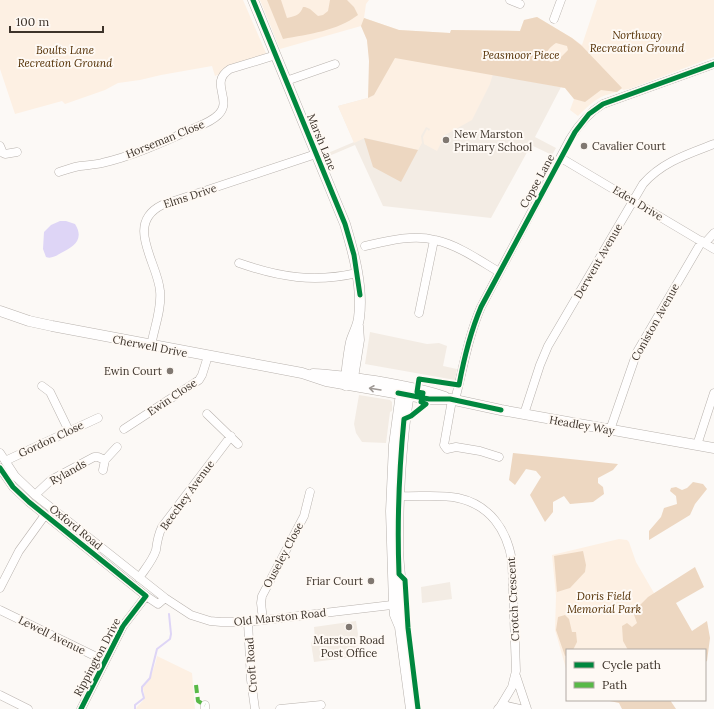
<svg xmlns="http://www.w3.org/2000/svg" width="714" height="709" viewBox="0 0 714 709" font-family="Lora,serif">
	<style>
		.built { fill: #f3ece4 }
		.green { fill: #fdf0e3 }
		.forest { fill: #edd7c1; fill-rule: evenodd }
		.water { fill: #ded5f6 }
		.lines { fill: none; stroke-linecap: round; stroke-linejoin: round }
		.stream { stroke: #ded5f6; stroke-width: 2 }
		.minor-casing { stroke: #b8b2ad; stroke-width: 9 }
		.major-casing { stroke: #b8b2ad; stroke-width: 11 }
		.minor { stroke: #fffefe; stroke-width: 8 }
		.major { stroke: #fffefe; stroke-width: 10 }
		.quiet { stroke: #58b947; stroke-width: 4; stroke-dasharray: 8 4; stroke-linecap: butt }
		.cycleway-casing { stroke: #fef9f4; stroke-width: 8 }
		.cycleway { stroke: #00873e; stroke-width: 5 }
		.oneway { stroke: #9e9894 }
		.poi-dot { fill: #807871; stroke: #fef9f4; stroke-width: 1.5 }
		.labels { text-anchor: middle; stroke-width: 4; stroke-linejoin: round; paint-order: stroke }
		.park-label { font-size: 11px; font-style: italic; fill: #512d00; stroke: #fef9f4 }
		.poi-label { font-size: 11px; fill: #3d332a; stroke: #fef9f4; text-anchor: start }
		.street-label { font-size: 11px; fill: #3d332a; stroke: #fef9f4 }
	</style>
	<rect width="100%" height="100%" fill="#fcf9f6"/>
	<path class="built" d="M493,74L561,87L535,137L556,148L552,155L531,145L491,218L383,206L355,145L329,156L328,153L354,142L338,106L368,98L374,95Z
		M370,332L427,344L439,343L447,346L443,366L457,369L455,380L365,364Z
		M359,395L390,400L392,402V411L390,412L386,443L362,442L356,433L354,424Z
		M450,582L452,599L422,603L421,587Z
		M356,621L358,634L357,639L358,651L354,657L314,662L311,643L315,639L314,627Z"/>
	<path class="green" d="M0,0H243L266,53L261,56L215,76L212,66L161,75L140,80L118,83L105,90L65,104L62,101L15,114L0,69Z
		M260,0H369L366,4L364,18L399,30L450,33L451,30L520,31L524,20L537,17L572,38L582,45L597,0H714V57L629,89L623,90L622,89C616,93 608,94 601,97C592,102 585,109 578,116L570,110L574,99L565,88L493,74L490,84L472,120L445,135L437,151L424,144L423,137L427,129L429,131L430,129L426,127L421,136L422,143L418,150L365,138L354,143L338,106L368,98L374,95L367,40L361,26L280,49Z
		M619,539L627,540L629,542L636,562L687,650H567V672L555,630L556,596L552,555Z
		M157,656L192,673L195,709H136C138,704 143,703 144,698C145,695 143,691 143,687C150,679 155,667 157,656Z"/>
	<path class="forest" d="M267,0H281L287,18C296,16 300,15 303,7H305L310,9L318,16L323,15L328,11L330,0H347L354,7L358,15C337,31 309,34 283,39Z
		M537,17L572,38L582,46L622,88L617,92L601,90L585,102L574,99L565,88L395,58L374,95L368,98L369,61L367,40L361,26L364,18L399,30L450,33L451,30L520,31L524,20ZM556,43L567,46L568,50L559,59L551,62L545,59C545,52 550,47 556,43Z
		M364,138L418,150L401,182L373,167Z
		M513,453L618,464L613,470L598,478V483L603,487L604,494L593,502L570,504L564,496L553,502V512L545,522L530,495L541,477L536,471L526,469L515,485L509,480Z
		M693,482L703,484L707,489L695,504L690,515L649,540V531L661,517L664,508L677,504L676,496L670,491L671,488L676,487L682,490L687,488Z
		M583,551L586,565L585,572L570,588L557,592L554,556Z
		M695,567L704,587L676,603L692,631L707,621L710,638L707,661L705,662V650H628L623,641L622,626L627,623L632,627L637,623L633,612L648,597Z
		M565,615L569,619L572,632H576L577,642L573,650H567V655L565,656L556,630L558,617Z
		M605,700H670L676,709H622L619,703Z"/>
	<path class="water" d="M60,221H66L75,224C85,240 73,247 61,253C56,256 51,259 46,257L43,249L44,232L51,225Z"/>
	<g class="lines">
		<path class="stream" d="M135,709V705L144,698L142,691V687L150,678L151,673L157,649L170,639L171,634L169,614"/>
		<defs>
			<path id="minor" d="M510,0L520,4
				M554,19L561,0
				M286,81L335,64
				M0,146L3,153L5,154L17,152
				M561,158L714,249
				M59,172C66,170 73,167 80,166C87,165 95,165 102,163C130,157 161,143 188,131C198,126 210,123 218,115C234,100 208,83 230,69L276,55
				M705,243L714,233
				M365,246C387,241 413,234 435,240C458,245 479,260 499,272
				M239,263C279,277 314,283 357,273
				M419,313L434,240
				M151,346C154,328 162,309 160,291C158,263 124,224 162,205L316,154
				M42,386L50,392L69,431
				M452,400L444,445L447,449L456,447L480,451L499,457
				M455,400C463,369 468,337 481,307L570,139C579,124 588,113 603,104L714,64
				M207,414L238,444
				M524,414L540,365L548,346L643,184C662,162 688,154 714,144
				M124,429L199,380L202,375L208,356
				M610,430L637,352L702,241
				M697,445L714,393
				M0,453L15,476L35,495L165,598L191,615L210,621L221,622H248L400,604
				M5,461L98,418
				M0,468L13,487L29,502L146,596L158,604L165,598
				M103,470L105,460L117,447
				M35,495L51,480L94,457H98L105,460
				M399,496C417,497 441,494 458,498C490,505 507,530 512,561L516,671L512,687L500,707L498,709
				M139,578C145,569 153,560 156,550C157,542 158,535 162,527L231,436
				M0,588L19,551L45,515
				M0,610L105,661
				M263,620L261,603L262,596L304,516L310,492
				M248,622L251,680L255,709
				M516,676L527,709
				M0,695L28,709
				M205,705V709
				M500,707L507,706L520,709
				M81,709L123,626L146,596
				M280,709L321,705"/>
			<path id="major" d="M253,0L345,224C354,254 363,287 359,318C358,327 353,334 351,342C348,356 347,370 345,385
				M0,311L29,321L52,326L302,373L326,381L429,399H450L501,410L714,448
				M313,374C334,375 355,378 375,381C399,385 422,389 445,397
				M352,384L359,340L358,326
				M402,386L394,445L391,511L394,604L395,615L400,627L411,709
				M400,627C405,602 399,576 398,551C398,496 400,442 410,388"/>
		</defs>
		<use href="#minor" class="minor-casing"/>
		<use href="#major" class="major-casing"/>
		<use href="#minor" class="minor"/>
		<use href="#major" class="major"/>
		<path class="quiet" d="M196,685L198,701L205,705"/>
		<defs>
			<path id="cycleway" d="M253,0L345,224L354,255L360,295
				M398,393L429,399H450L501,410
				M0,468L13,487L29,502L146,596L123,626L81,709
				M418,709L408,628L405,580L399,574C397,522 399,471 404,419L411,416L426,404L421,402L423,393L417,392L419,379L459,385C464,358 470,333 481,307L575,132L589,114L603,104L714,64"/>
		</defs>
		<use href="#cycleway" class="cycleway-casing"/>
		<use href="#cycleway" class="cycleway"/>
	</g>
	<defs><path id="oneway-shaft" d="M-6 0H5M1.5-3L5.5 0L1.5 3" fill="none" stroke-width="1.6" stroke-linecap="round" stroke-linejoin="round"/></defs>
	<use class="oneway" href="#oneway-shaft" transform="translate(375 389) rotate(-171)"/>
	<g class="poi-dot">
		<circle cx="446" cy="140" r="4"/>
		<circle cx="584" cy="146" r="4"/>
		<circle cx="170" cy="371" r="4"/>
		<circle cx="371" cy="581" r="4"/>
		<circle cx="349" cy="627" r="4"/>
	</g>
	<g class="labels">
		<g class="park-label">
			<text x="637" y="39">Northway<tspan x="637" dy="13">Recreation Ground</tspan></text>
			<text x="65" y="54">Boults Lane<tspan x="65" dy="13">Recreation Ground</tspan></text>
			<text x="521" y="59">Peasmoor Piece</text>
			<text x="604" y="600">Doris Field<tspan x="604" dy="13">Memorial Park</tspan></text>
		</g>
		<g class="poi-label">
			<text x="454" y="138">New Marston<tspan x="454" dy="13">Primary School</tspan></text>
			<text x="592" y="150">Cavalier Court</text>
			<text x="162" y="375" text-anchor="end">Ewin Court</text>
			<text x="363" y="585" text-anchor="end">Friar Court</text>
			<text x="349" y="644" text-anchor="middle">Marston Road<tspan x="349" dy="13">Post Office</tspan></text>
		</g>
		<g class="street-label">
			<text transform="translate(165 139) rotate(-22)" y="4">Horseman Close</text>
			<text transform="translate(322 142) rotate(68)" y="4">Marsh Lane</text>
			<text transform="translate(537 181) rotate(-61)" y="4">Copse Lane</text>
			<text transform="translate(190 196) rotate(-18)" y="4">Elms Drive</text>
			<text transform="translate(638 203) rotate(31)" y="4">Eden Drive</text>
			<text transform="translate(598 261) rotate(-60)" y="4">Derwent Avenue</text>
			<text transform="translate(655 322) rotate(-61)" y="4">Coniston Avenue</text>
			<text transform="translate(150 346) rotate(11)" y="4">Cherwell Drive</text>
			<text transform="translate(172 397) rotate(-34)" y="4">Ewin Close</text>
			<text transform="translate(582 425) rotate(10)" y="4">Headley Way</text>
			<text transform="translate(51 439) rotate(-25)" y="4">Gordon Close</text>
			<text transform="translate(68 472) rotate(-29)" y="4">Rylands</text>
			<text transform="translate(187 495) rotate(-54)" y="4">Beechey Avenue</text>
			<text transform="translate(76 527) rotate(39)" y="4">Oxford Road</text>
			<text transform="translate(283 555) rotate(-62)" y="4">Ouseley Close</text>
			<text transform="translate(513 599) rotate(-93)" y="4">Crotch Crescent</text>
			<text transform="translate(280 617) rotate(-6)" y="4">Old Marston Road</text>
			<text transform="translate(52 635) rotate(26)" y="4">Lewell Avenue</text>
			<text transform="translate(97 657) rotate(-62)" y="4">Rippington Drive</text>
			<text transform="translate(251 665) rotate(-94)" y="4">Croft Road</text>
		</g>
	</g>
	<rect x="566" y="649" width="140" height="52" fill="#fef9f4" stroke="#b1aaa3"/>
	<rect x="574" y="662" width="20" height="6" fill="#00873e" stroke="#b1aaa3"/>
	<text x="602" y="669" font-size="12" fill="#3d332a">Cycle path</text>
	<rect x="574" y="682" width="20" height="6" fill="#58b947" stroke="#b1aaa3"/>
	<text x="602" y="689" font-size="12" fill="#3d332a">Path</text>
	<path d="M10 26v6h93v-6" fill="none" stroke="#3d332a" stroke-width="2"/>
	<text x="16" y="26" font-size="12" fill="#3d332a" stroke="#fef9f4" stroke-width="3" paint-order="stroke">100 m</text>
</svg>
